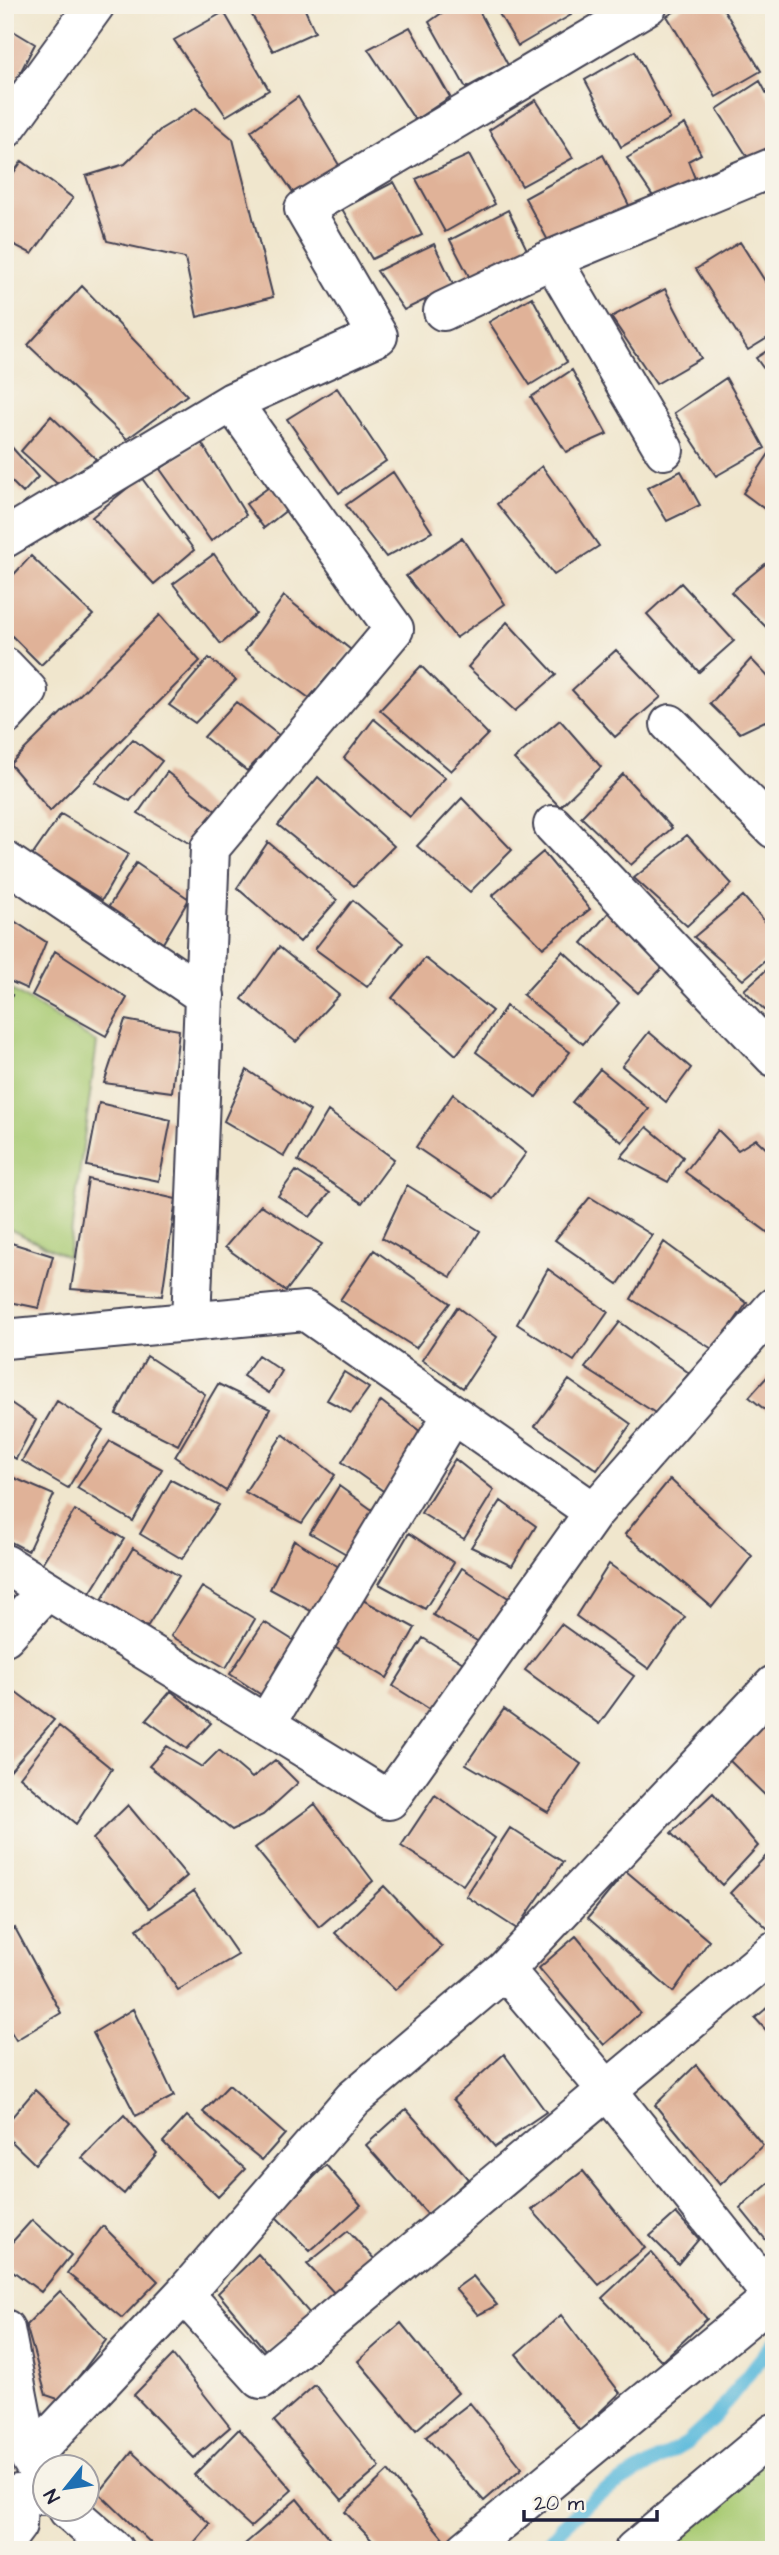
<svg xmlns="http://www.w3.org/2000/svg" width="779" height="2555" viewBox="0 0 779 2555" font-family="'Architects Daughter',sans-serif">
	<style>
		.green { fill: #a9cb73; stroke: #667657; stroke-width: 2 }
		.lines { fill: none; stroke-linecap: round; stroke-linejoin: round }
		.stream { stroke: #5ebbdc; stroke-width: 14 }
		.building { fill: #e0b298 }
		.minor-casing { stroke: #413f51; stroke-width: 42 }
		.path { stroke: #413f51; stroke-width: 4.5; stroke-dasharray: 5 5; stroke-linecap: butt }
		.minor { stroke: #fff; stroke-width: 38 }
	</style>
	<rect width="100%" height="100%" fill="#f7f3e8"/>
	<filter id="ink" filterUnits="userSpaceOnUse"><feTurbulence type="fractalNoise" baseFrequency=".0143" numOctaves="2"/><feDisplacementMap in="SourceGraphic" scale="14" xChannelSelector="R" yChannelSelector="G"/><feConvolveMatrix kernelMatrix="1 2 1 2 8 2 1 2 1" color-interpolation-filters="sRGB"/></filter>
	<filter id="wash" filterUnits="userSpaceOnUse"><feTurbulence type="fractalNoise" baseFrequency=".00686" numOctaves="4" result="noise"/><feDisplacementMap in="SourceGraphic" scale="28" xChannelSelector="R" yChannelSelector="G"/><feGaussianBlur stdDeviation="1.57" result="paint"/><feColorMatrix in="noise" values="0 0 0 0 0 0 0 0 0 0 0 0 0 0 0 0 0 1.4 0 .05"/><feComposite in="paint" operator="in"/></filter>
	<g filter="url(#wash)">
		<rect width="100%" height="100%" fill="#f0e6cd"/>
		<path class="green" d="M12,990L97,1043L68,1257L5,1227V1030Z
			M774,2453V2550H657Z"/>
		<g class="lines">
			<path class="stream" d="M543,2550L562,2527L596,2496L687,2443L713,2419L774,2342"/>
		</g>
		<g id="blocks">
			<path class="building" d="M246,5H303L315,32L273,51Z
				M453,5H476L508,65L466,88L429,22Z
				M494,5H565L571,15L518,46Z
				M686,5H721L761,71L716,97L667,16Z
				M224,12L269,90L226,116L174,40Z
				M5,26L35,44L9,94L5,92Z
				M410,27L450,97L415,120L368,49Z
				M635,51L670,119L621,147L585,80Z
				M760,81L774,107V152L752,164L717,109Z
				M298,97L342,170L295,195L251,131Z
				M536,100L573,158L522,186L489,130Z
				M196,108L233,139L273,297L197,317L185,258L107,241L86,176L125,164L161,129Z
				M685,124L701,154L688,161L700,191L659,205L627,158Z
				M469,155L495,204L445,232L416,179Z
				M603,155L631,209L552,248L525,198Z
				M22,161L73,198L32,254L5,240V185Z
				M394,182L422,235L372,259L342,209Z
				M508,210L531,258L473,284L450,240Z
				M740,242L774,295V334L748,350L696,269Z
				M434,244L454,286L404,310L377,271Z
				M82,286L187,395L127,439L28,345Z
				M665,289L701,358L656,384L611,317Z
				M532,297L567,362L530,385L489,322Z
				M774,346V383L756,358Z
				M572,370L607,434L566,452L531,397Z
				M726,378L765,448L716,476L674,413Z
				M337,388L386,461L339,493L287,419Z
				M51,416L96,459L63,489L21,451Z
				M201,442L246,515L211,541L160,469Z
				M9,444L38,477L23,493L5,475V448Z
				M774,446V516L743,493Z
				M542,466L599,546L554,575L497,504Z
				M681,471L700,505L667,521L647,488Z
				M393,472L432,532L386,557L346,505Z
				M141,477L194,550L154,584L92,517Z
				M272,485L288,509L264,528L246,504Z
				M462,538L505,604L456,638L406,576Z
				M214,554L256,614L221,644L173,584Z
				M31,556L93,615L41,665L5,629V584Z
				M770,560L774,563V635L731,592Z
				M681,583L734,641L699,672L647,614Z
				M284,596L351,650L309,698L245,651Z
				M160,615L200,661L50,811L10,764Z
				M507,622L556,675L515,711L468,667Z
				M616,650L661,697L615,737L572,690Z
				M209,658L236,680L195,723L169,705Z
				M751,659L774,683V730L765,721L740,733L710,704Z
				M421,666L488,734L451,771L380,710Z
				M236,702L280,736L247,771L204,737Z
				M374,719L445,778L410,817L344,758Z
				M560,720L601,767L560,807L514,759Z
				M133,739L162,761L130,801L95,782Z
				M167,772L217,812L192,845L138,813Z
				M623,774L672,828L631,865L581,817Z
				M318,777L394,846L354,886L278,825Z
				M462,798L512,850L470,892L417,846Z
				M61,814L128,854L102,900L32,856Z
				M687,835L732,884L687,926L634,878Z
				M268,842L337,900L300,942L237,888Z
				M543,852L590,909L543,948L492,896Z
				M136,863L189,899L163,943L108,908Z
				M743,896L774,932V953L743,980L694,937Z
				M353,900L403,943L367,987L315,949Z
				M610,911L664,966L638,993L582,943Z
				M5,915L46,942L27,989L5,979Z
				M279,947L339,995L296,1042L242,999Z
				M55,951L127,998L106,1036L32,995Z
				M563,951L619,1003L583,1044L523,995Z
				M425,958L492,1011L456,1055L392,998Z
				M774,963V1019L744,990Z
				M506,1006L570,1052L536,1097L476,1052Z
				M125,1020L179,1030L172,1092L104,1083Z
				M649,1032L691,1068L666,1102L622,1066Z
				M600,1069L649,1109L622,1142L572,1102Z
				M247,1070L310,1111L284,1156L224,1121Z
				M453,1094L526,1153L493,1199L416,1147Z
				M99,1103L171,1120L159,1181L87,1166Z
				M328,1111L394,1159L362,1203L298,1161Z
				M647,1127L683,1157L668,1182L621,1157Z
				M718,1130L738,1150L756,1139L774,1156V1237L685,1172Z
				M296,1171L330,1193L310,1217L278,1196Z
				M88,1179L176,1199L162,1296L71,1289Z
				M407,1185L480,1231L451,1277L382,1238Z
				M590,1197L652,1235L618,1284L555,1240Z
				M261,1205L322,1244L286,1291L225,1247Z
				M5,1241L53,1256L39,1308L5,1301Z
				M664,1242L747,1303L714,1350L631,1299Z
				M374,1250L450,1303L416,1348L340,1300Z
				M548,1269L608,1312L574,1361L517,1324Z
				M457,1307L497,1337L463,1388L422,1360Z
				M620,1322L689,1373L657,1414L585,1368Z
				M258,1355L282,1371L269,1393L243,1376Z
				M147,1356L205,1394L178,1445L116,1414Z
				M774,1369V1417L749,1397Z
				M344,1372L369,1388L351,1413L327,1400Z
				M569,1380L631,1424L597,1470L535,1426Z
				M218,1384L270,1409L226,1491L175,1457Z
				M5,1399L36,1420L16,1459L5,1453Z
				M57,1401L103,1430L68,1488L22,1461Z
				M381,1401L426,1436L389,1495L342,1462Z
				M283,1434L335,1475L302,1523L245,1492Z
				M110,1441L162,1469L133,1521L77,1488Z
				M455,1459L494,1490L464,1539L421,1513Z
				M5,1474L54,1495L28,1551L5,1539Z
				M670,1479L752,1556L712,1607L625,1534Z
				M171,1480L219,1505L182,1559L140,1534Z
				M339,1486L382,1517L355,1559L310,1533Z
				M501,1501L536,1526L512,1566L471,1547Z
				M75,1510L124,1539L90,1593L41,1565Z
				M409,1533L454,1563L425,1609L379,1584Z
				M294,1540L344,1570L320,1616L270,1589Z
				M133,1548L179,1576L147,1627L100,1603Z
				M609,1564L685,1617L649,1669L576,1616Z
				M462,1568L513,1601L484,1645L433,1615Z
				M202,1587L255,1619L226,1668L171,1636Z
				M359,1598L415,1628L387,1678L331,1645Z
				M264,1622L299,1644L266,1698L230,1674Z
				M561,1624L634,1676L599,1724L525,1670Z
				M423,1638L468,1666L434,1712L393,1686Z
				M5,1684L54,1720L8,1773L5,1771Z
				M171,1691L211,1723L187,1749L146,1720Z
				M504,1709L581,1764L548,1812L466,1764Z
				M769,1715L774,1721V1804L727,1758Z
				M59,1726L112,1769L76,1824L20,1777Z
				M167,1746L202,1767L219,1750L252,1778L275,1760L298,1783L263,1815L232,1830L149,1766Z
				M713,1793L758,1846L722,1885L671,1833Z
				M435,1795L495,1838L463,1885L401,1846Z
				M315,1804L373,1881L319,1927L255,1848Z
				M128,1805L187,1876L149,1908L93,1839Z
				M510,1828L563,1862L517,1929L466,1896Z
				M767,1855L774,1863V1924L768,1929L730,1893Z
				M626,1871L709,1941L673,1992L588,1918Z
				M384,1886L442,1947L395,1990L335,1933Z
				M194,1891L238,1955L178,1990L137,1929Z
				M15,1928L61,2013L16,2040L5,2022V1934Z
				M576,1936L640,2013L604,2045L539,1968Z
				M774,2002V2039L755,2018Z
				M133,2009L174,2096L136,2116L93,2033Z
				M504,2054L546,2112L495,2147L453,2099Z
				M696,2065L763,2145L720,2185L655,2105Z
				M229,2085L285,2134L262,2160L203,2112Z
				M35,2090L70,2123L35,2164L5,2135V2125Z
				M406,2109L468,2179L429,2216L366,2145Z
				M124,2115L157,2153L124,2194L82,2158Z
				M187,2116L245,2169L218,2197L163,2142Z
				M326,2165L361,2205L310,2251L275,2216Z
				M583,2171L645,2248L599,2285L532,2210Z
				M774,2179V2250L740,2208Z
				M676,2213L699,2239L678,2264L650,2236Z
				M32,2220L71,2255L41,2292L5,2265V2250Z
				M103,2226L158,2281L122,2318L67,2273Z
				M348,2231L379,2264L339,2298L307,2264Z
				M651,2252L707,2319L662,2361L602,2298Z
				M258,2254L312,2316L266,2351L218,2293Z
				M473,2276L497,2305L478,2315L455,2289Z
				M60,2291L106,2340L61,2400L46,2395L26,2325Z
				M561,2315L620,2393L580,2431L516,2354Z
				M401,2323L458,2393L416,2430L358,2361Z
				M173,2355L230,2427L194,2458L134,2395Z
				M315,2385L380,2467L342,2500L274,2421Z
				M470,2403L522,2468L484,2501L426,2437Z
				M239,2429L292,2490L251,2527L194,2475Z
				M132,2452L210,2524L188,2550H158L99,2493Z
				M388,2471L449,2545L443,2550H381L345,2512Z
				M297,2499L332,2542L322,2550H238Z"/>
		</g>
	</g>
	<g filter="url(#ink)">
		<use href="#blocks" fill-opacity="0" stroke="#413f51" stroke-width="2"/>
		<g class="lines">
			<defs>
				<path id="minor" d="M5,129L95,5
					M552,259L664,450
					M443,311L552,259L774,167
					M5,538L232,402
					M5,667L28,691L5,716
					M670,724L774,829
					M553,825L774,1057
					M5,861L205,996
					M191,1321L210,848L394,629L232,402L378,336L304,209L648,5
					M5,1339L305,1311L594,1512
					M5,1564L389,1800L594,1512L774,1307
					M5,1636L47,1590
					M266,1724L453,1414
					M505,1970L608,2091L773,2297
					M184,2294L261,2379L774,1951
					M5,2329L30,2458L46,2484
					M30,2458L184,2294L353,2099L505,1970L774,1685
					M68,2510L114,2550
					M5,2541L17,2525L18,2494L46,2495
					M466,2550L774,2296
					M634,2550L774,2433"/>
			</defs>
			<use href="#minor" class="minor-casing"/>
			<path class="path" d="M5,1018L12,990"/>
			<use href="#minor" class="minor"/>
		</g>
	</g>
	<rect width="779" height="2555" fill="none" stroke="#f7f3e8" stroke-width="28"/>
	<g transform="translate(66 2488) rotate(240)"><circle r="33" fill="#f7f3e8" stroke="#a29fa3" stroke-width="2"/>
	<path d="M0-5L12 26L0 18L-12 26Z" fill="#1f6fb2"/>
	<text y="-10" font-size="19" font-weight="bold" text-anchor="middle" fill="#22223b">N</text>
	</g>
	<path d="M524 2510v10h133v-10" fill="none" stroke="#22223b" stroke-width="3.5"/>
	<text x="534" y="2510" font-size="21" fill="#22223b" stroke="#f7f3e8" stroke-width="5" paint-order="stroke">20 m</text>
</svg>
